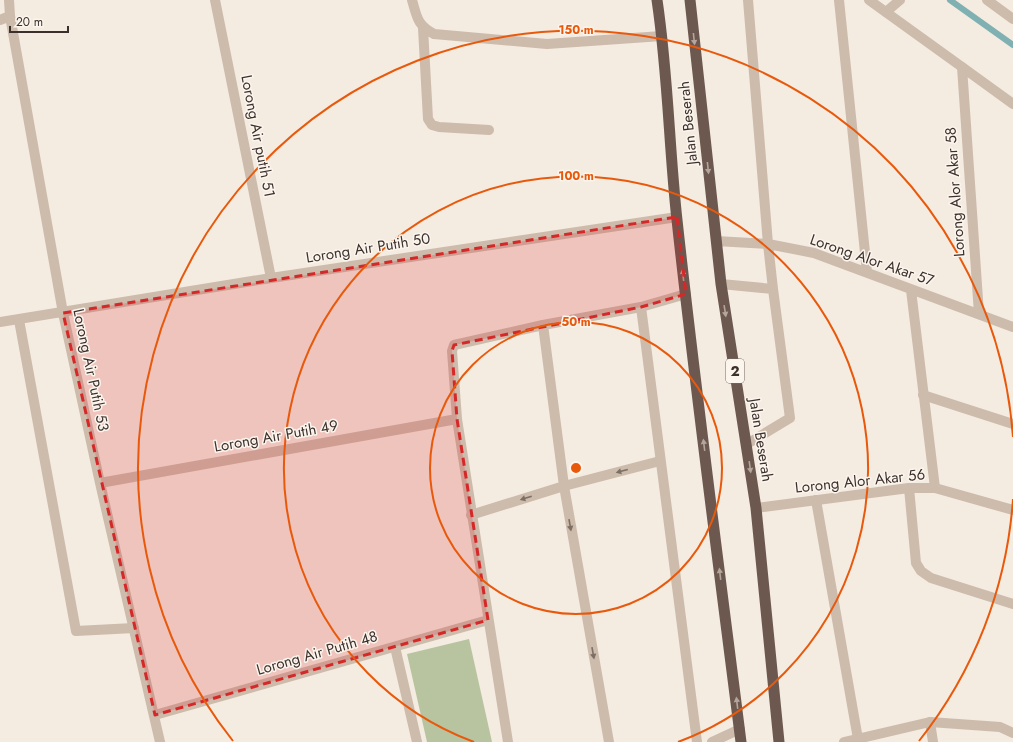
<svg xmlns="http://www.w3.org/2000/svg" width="1013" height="742" viewBox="0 0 1013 742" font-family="Jost,sans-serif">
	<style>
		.green { fill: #b8c4a0 }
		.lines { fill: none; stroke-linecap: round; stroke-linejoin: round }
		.stream { stroke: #7fb0b2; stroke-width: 6 }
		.service { stroke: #cdbbac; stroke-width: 10 }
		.minor { stroke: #cdbbac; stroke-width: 10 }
		.trunk { stroke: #6c584f; stroke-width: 11 }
		.oneway { fill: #b4a69e }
		.oneway2 { fill: #7d6f65 }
		.marked { fill: #d62828; fill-opacity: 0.2; stroke: #d62828; stroke-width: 3; stroke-dasharray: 8 5; stroke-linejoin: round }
		.ring { fill: none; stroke: #e8590c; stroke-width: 2 }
		.labels { text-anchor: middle; stroke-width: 3; stroke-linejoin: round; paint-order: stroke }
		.shield { fill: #fbf5ee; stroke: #756b66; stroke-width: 1 }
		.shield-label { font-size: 14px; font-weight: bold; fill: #3b302b }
		.street-label { font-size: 15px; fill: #3b302b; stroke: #fbf5ee }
		.centre { fill: #e8590c; stroke: #fbf5ee; stroke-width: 2 }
		.ring-label { font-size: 12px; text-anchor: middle; font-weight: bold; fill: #e8590c; stroke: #fbf5ee; stroke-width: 3; stroke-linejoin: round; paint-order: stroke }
	</style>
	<rect width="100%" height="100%" fill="#f4ebe1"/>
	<path class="green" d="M469,639L492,742H427L407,654Z"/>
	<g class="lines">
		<path class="stream" d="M950,0L1013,45"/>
		<path class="service" d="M839,0L867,272
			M987,0L1013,19
			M886,12L900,0
			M962,67L1013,104
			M768,244L773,289
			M721,284L773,289L790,418L747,444
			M19,320L76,631L134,628
			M543,325L564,486L609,742
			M923,395L1013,424
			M909,488L916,563L921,571L931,578L1013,604
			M816,500L858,739
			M471,515L564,486L660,461
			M395,647L417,742
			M930,722L933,742"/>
		<path class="minor" d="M9,0L10,16L63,313L100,483L160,742
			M215,0L271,278
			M412,0C417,17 417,25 434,34L547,44L662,36
			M748,0L768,244
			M869,0L962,67L979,314
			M0,20L10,16
			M423,28L428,119L432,125L439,127L489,130
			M716,241L768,244L814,253L1013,327
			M911,290L935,488
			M641,307L697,742
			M0,322L271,278L677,217
			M100,483L457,419
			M756,508L909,488H935L1013,510
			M155,715L488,620
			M508,742L457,419L452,351L454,345L543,325L641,307L686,294
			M712,742L740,729
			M844,742L930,722L1000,727L1013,733"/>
		<path class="trunk" d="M657,0C668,73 669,147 677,220C696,395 719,568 741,742
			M690,0L721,284L756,508L779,742"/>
	</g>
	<defs><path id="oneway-solid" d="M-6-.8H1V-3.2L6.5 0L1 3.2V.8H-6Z"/></defs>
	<g class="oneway">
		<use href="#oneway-solid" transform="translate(694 39) rotate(84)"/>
		<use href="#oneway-solid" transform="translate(708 168) rotate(84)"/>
		<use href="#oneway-solid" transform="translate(683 275) rotate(-96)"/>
		<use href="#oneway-solid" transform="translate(725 311) rotate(81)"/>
		<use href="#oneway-solid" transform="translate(704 445) rotate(-97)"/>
		<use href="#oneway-solid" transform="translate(750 467) rotate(82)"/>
		<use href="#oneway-solid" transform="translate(720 574) rotate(-97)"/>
		<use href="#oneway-solid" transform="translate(737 703) rotate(-97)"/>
	</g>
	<g class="oneway2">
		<use href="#oneway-solid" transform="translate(622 471) rotate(165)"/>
		<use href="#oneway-solid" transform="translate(526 498) rotate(163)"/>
		<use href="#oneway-solid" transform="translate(570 525) rotate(80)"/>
		<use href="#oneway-solid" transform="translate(593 653) rotate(80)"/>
	</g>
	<path class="marked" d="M677,217L686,294L641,307L454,345L452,351L457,419L488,620L155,715L63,313Z"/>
	<g class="ring">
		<circle cx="576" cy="468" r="146"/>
		<path d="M474 742A292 292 0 1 1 678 742"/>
		<path d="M1013 499A438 438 0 0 1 919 741M233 741A438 438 0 1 1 1013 437"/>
	</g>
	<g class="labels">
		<rect class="shield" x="726" y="359" width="18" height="24" rx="3"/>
		<g class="shield-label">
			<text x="735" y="376">2</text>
		</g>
		<g class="street-label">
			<text transform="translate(688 123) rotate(-96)" y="5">Jalan Beserah</text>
			<text transform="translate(258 136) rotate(79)" y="5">Lorong Air putih 51</text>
			<text transform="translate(955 192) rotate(-94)" y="5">Lorong Alor Akar 58</text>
			<text transform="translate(368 248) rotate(-9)" y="5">Lorong Air Putih 50</text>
			<text transform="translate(872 260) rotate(19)" y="5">Lorong Alor Akar 57</text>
			<text transform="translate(91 370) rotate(78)" y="5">Lorong Air Putih 53</text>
			<text transform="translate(276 436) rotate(-10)" y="5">Lorong Air Putih 49</text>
			<text transform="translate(761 440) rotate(81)" y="5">Jalan Beserah</text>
			<text transform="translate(860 481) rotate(-6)" y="5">Lorong Alor Akar 56</text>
			<text transform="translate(317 653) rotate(-16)" y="5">Lorong Air Putih 48</text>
		</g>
	</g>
	<circle cx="576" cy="468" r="6" class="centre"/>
	<g class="ring-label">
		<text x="576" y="34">150 m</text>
		<text x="576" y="180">100 m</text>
		<text x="576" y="326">50 m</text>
	</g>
	<path d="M10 26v6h58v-6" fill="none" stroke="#3b302b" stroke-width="2"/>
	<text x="16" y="26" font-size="12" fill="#3b302b" stroke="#fbf5ee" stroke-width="3" paint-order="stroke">20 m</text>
</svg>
